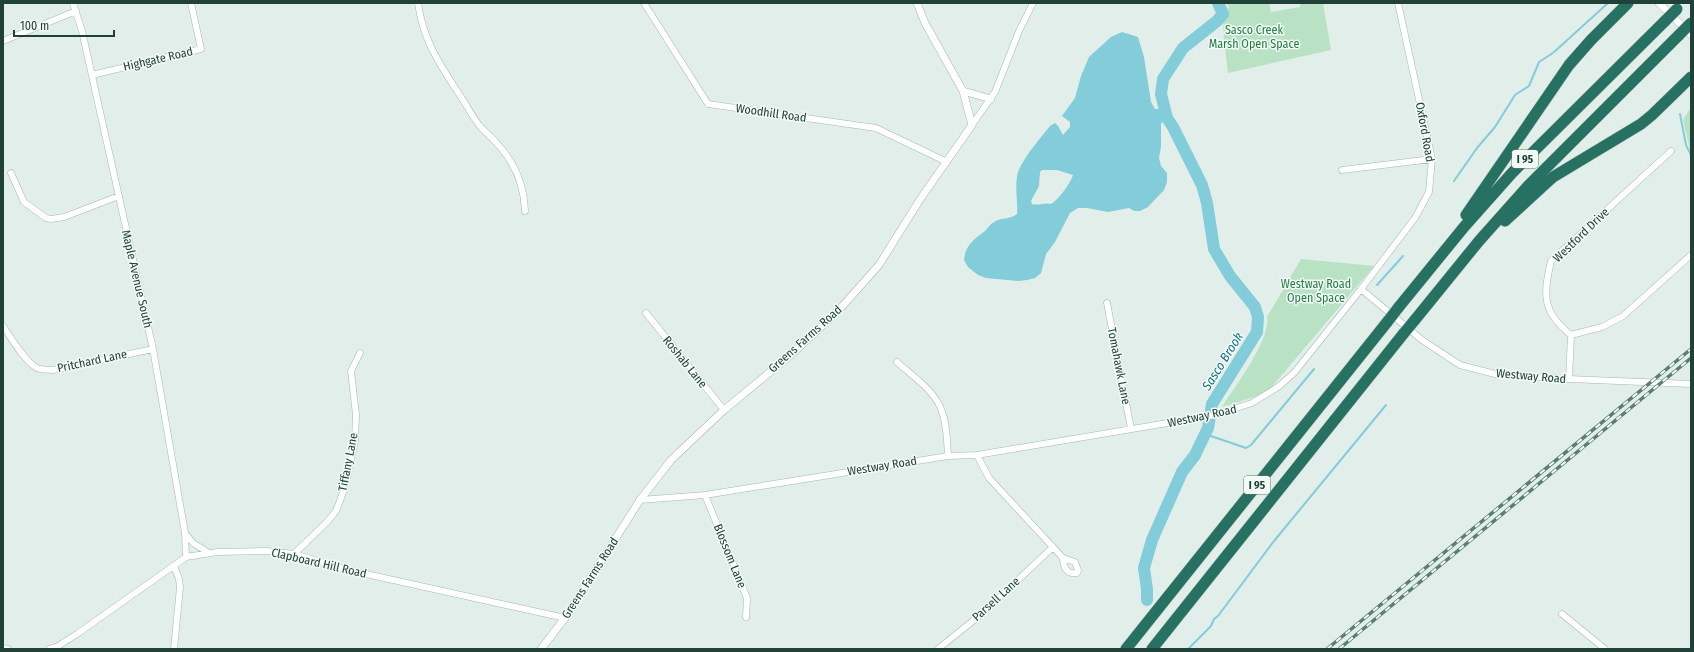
<svg xmlns="http://www.w3.org/2000/svg" width="1694" height="652" viewBox="0 0 1694 652" font-family="'Fira Sans Condensed',sans-serif">
	<style>
		.green { fill: #b8e2c3 }
		.water { fill: #83ccda; fill-rule: evenodd }
		.lines { fill: none; stroke-linecap: round; stroke-linejoin: round }
		.stream { stroke: #83ccda; stroke-width: 2 }
		.river { stroke: #83ccda; stroke-width: 12 }
		.minor-casing { stroke: #a4b7b0; stroke-width: 7 }
		.tertiary-casing { stroke: #a4b7b0; stroke-width: 8 }
		.motorway-casing { stroke: #c0cac7; stroke-width: 12 }
		.minor { stroke: #fff; stroke-width: 6 }
		.tertiary { stroke: #fff; stroke-width: 7 }
		.motorway { stroke: #277162; stroke-width: 11 }
		.rail-casing { stroke: #5a7d74; stroke-width: 3.5 }
		.rail { stroke: #f3faf6; stroke-width: 2; stroke-dasharray: 6; stroke-linecap: butt }
		.motorway-bridge-casing { stroke: #c0cac7; stroke-width: 12; stroke-linecap: butt }
		.motorway-bridge { stroke: #277162; stroke-width: 11 }
		.labels { text-anchor: middle; stroke-width: 3; stroke-linejoin: round; paint-order: stroke }
		.shield { fill: #f3faf6; stroke: #5f7871; stroke-width: 1 }
		.shield-label { font-size: 11px; font-weight: bold; fill: #1f4138 }
		.park-label { font-size: 12px; fill: #247d47; stroke: #f3faf6 }
		.street-label { font-size: 12px; fill: #1f4138; stroke: #f3faf6 }
		.water-label { font-size: 13px; font-style: italic; fill: #127185; stroke: #f3faf6 }
	</style>
	<rect width="100%" height="100%" fill="#e2eee9"/>
	<path class="green" d="M1227,3H1269L1271,12L1300,7L1301,3H1323L1331,50L1228,73L1224,40L1223,19L1229,7Z
		M1691,107V154L1683,120Z
		M1301,259L1374,266L1270,389L1254,397L1222,407C1235,386 1271,340 1267,317Z"/>
	<path class="water" d="M1122,32L1138,37L1144,57L1151,102L1155,109H1159L1163,121L1161,124V147L1159,158L1161,166L1167,173V182L1164,190L1148,207L1140,211H1134L1129,208L1108,212L1087,208H1078L1070,213L1055,242L1046,254L1041,273L1035,278L1027,280L1019,281L986,278L978,275L968,267L964,260C965,246 974,239 985,231C988,228 990,224 994,222C1002,217 1010,220 1017,214C1018,203 1015,190 1017,177C1019,162 1040,139 1050,126L1055,123L1058,126L1063,135L1070,127V122L1062,116L1075,98L1081,76L1089,57L1111,37ZM1042,170H1057L1073,175C1070,184 1059,199 1051,204C1045,202 1039,206 1032,204L1031,201L1039,186L1040,172Z"/>
	<g class="lines">
		<path class="stream" d="M1680,114L1686,145L1691,155
			M1454,181L1477,148L1495,127L1515,95L1529,86L1539,62L1553,53L1608,3
			M1377,285L1403,256
			M1205,434L1246,448L1251,445L1314,369
			M1188,649L1211,626L1214,619L1218,616L1274,541L1386,405"/>
		<path class="river" d="M1147,600V589L1144,568L1152,540L1182,472L1195,455L1208,428L1212,404L1257,332L1258,317L1255,307L1230,276L1214,249L1207,203L1202,185L1173,127L1167,118L1161,94L1163,79L1183,48L1217,21L1223,14L1218,3"/>
		<defs>
			<path id="minor" d="M73,3L82,31L153,349L185,533L186,557
				M418,3C423,40 439,63 459,94C466,104 472,116 479,125C486,133 494,139 500,147C517,166 524,187 525,211
				M644,3L708,104L876,128L947,162
				M3,41L76,11
				M92,75L201,49L191,3
				M972,125L995,92L1019,31L1033,3
				M1342,170L1432,159
				M11,173L24,202L46,218L51,219L64,217L119,196
				M1361,289L1422,340L1460,365L1495,374L1569,379L1691,384
				M1107,303L1131,429
				M646,313L724,410
				M3,326C11,338 25,362 37,368C42,370 48,370 53,370L153,349
				M1571,335L1602,327L1623,316L1691,255
				M897,362C911,375 934,390 941,409C947,423 947,441 948,456
				M1569,379L1571,335C1542,312 1543,295 1551,261L1671,151
				M977,455L989,478L1063,558L1075,562L1078,570L1077,573C1067,575 1063,567 1063,558
				M705,495L747,598L746,617
				M640,500L705,495L948,456L977,455L1215,415L1252,403L1278,387L1294,373L1361,289L1415,218L1429,192L1432,159L1398,3
				M185,533L193,543L209,553
				M294,554L327,522L336,511L344,490L355,441L356,415L351,371L360,353
				M174,566L179,579L180,587L174,649
				M1562,614L1605,649
				M3,648L8,649
				M49,649L58,646L77,634L186,557L217,552L267,551L294,554L348,570L565,618
				M938,649L984,612L1053,547"/>
			<path id="tertiary" d="M1659,3L1691,35
				M963,91L991,99
				M541,649L565,618L640,500L671,460L724,410L793,353L839,310L879,265L921,198L972,125L963,91L925,23L917,3"/>
			<path id="motorway" d="M1466,215L1569,65L1591,40L1628,3
				M1505,221L1553,177L1641,124L1652,115L1691,77
				M1398,308L1464,227L1512,173L1665,21
				M1414,321L1479,241L1528,186L1679,35
				M1126,649L1388,321
				M1152,649L1404,333"/>
		</defs>
		<use href="#minor" class="minor-casing"/>
		<use href="#tertiary" class="tertiary-casing"/>
		<use href="#motorway" class="motorway-casing"/>
		<use href="#minor" class="minor"/>
		<use href="#tertiary" class="tertiary"/>
		<use href="#motorway" class="motorway"/>
		<defs>
			<path id="rail" d="M1327,649L1691,349
				M1339,649L1691,358"/>
		</defs>
		<use href="#rail" class="rail-casing"/>
		<use href="#rail" class="rail"/>
		<defs>
			<path id="motorway-bridge" d="M1665,21L1677,9
				M1679,35L1691,23
				M1388,321L1398,308
				M1404,333L1414,321"/>
		</defs>
		<use href="#motorway-bridge" class="motorway-bridge-casing"/>
		<use href="#motorway-bridge" class="motorway-bridge"/>
	</g>
	<g class="labels">
		<g class="shield">
			<rect x="1512" y="150" width="26" height="18" rx="3"/>
			<rect x="1244" y="476" width="26" height="18" rx="3"/>
		</g>
		<g class="shield-label">
			<text x="1525" y="163">I 95</text>
			<text x="1257" y="489">I 95</text>
		</g>
		<g class="park-label">
			<text x="1254" y="34">Sasco Creek<tspan x="1254" dy="14">Marsh Open Space</tspan></text>
			<text x="1316" y="288">Westway Road<tspan x="1316" dy="14">Open Space</tspan></text>
		</g>
		<g class="street-label">
			<text transform="translate(158 59) rotate(-13)" y="4">Highgate Road</text>
			<text transform="translate(771 113) rotate(8)" y="4">Woodhill Road</text>
			<text transform="translate(1425 132) rotate(80)" y="4">Oxford Road</text>
			<text transform="translate(1581 235) rotate(-44)" y="4">Westford Drive</text>
			<text transform="translate(137 279) rotate(77)" y="4">Maple Avenue South</text>
			<text transform="translate(805 339) rotate(-42)" y="4">Greens Farms Road</text>
			<text transform="translate(92 361) rotate(-12)" y="4">Pritchard Lane</text>
			<text transform="translate(685 362) rotate(51)" y="4">Roshab Lane</text>
			<text transform="translate(1119 366) rotate(79)" y="4">Tomahawk Lane</text>
			<text transform="translate(1531 376) rotate(5)" y="4">Westway Road</text>
			<text transform="translate(1202 416) rotate(-12)" y="4">Westway Road</text>
			<text transform="translate(348 462) rotate(-79)" y="4">Tiffany Lane</text>
			<text transform="translate(882 466) rotate(-9)" y="4">Westway Road</text>
			<text transform="translate(730 556) rotate(68)" y="4">Blossom Lane</text>
			<text transform="translate(319 563) rotate(13)" y="4">Clapboard Hill Road</text>
			<text transform="translate(590 578) rotate(-57)" y="4">Greens Farms Road</text>
			<text transform="translate(996 599) rotate(-42)" y="4">Parsell Lane</text>
		</g>
		<g class="water-label">
			<text transform="translate(1222 361) rotate(-58)" y="5">Sasco Brook</text>
		</g>
	</g>
	<rect width="1694" height="652" fill="none" stroke="#1f4138" stroke-width="8"/>
	<path d="M14 30v6h100v-6" fill="none" stroke="#1f4138" stroke-width="2"/>
	<text x="20" y="30" font-size="12" fill="#1f4138" stroke="#f3faf6" stroke-width="3" paint-order="stroke">100 m</text>
</svg>
